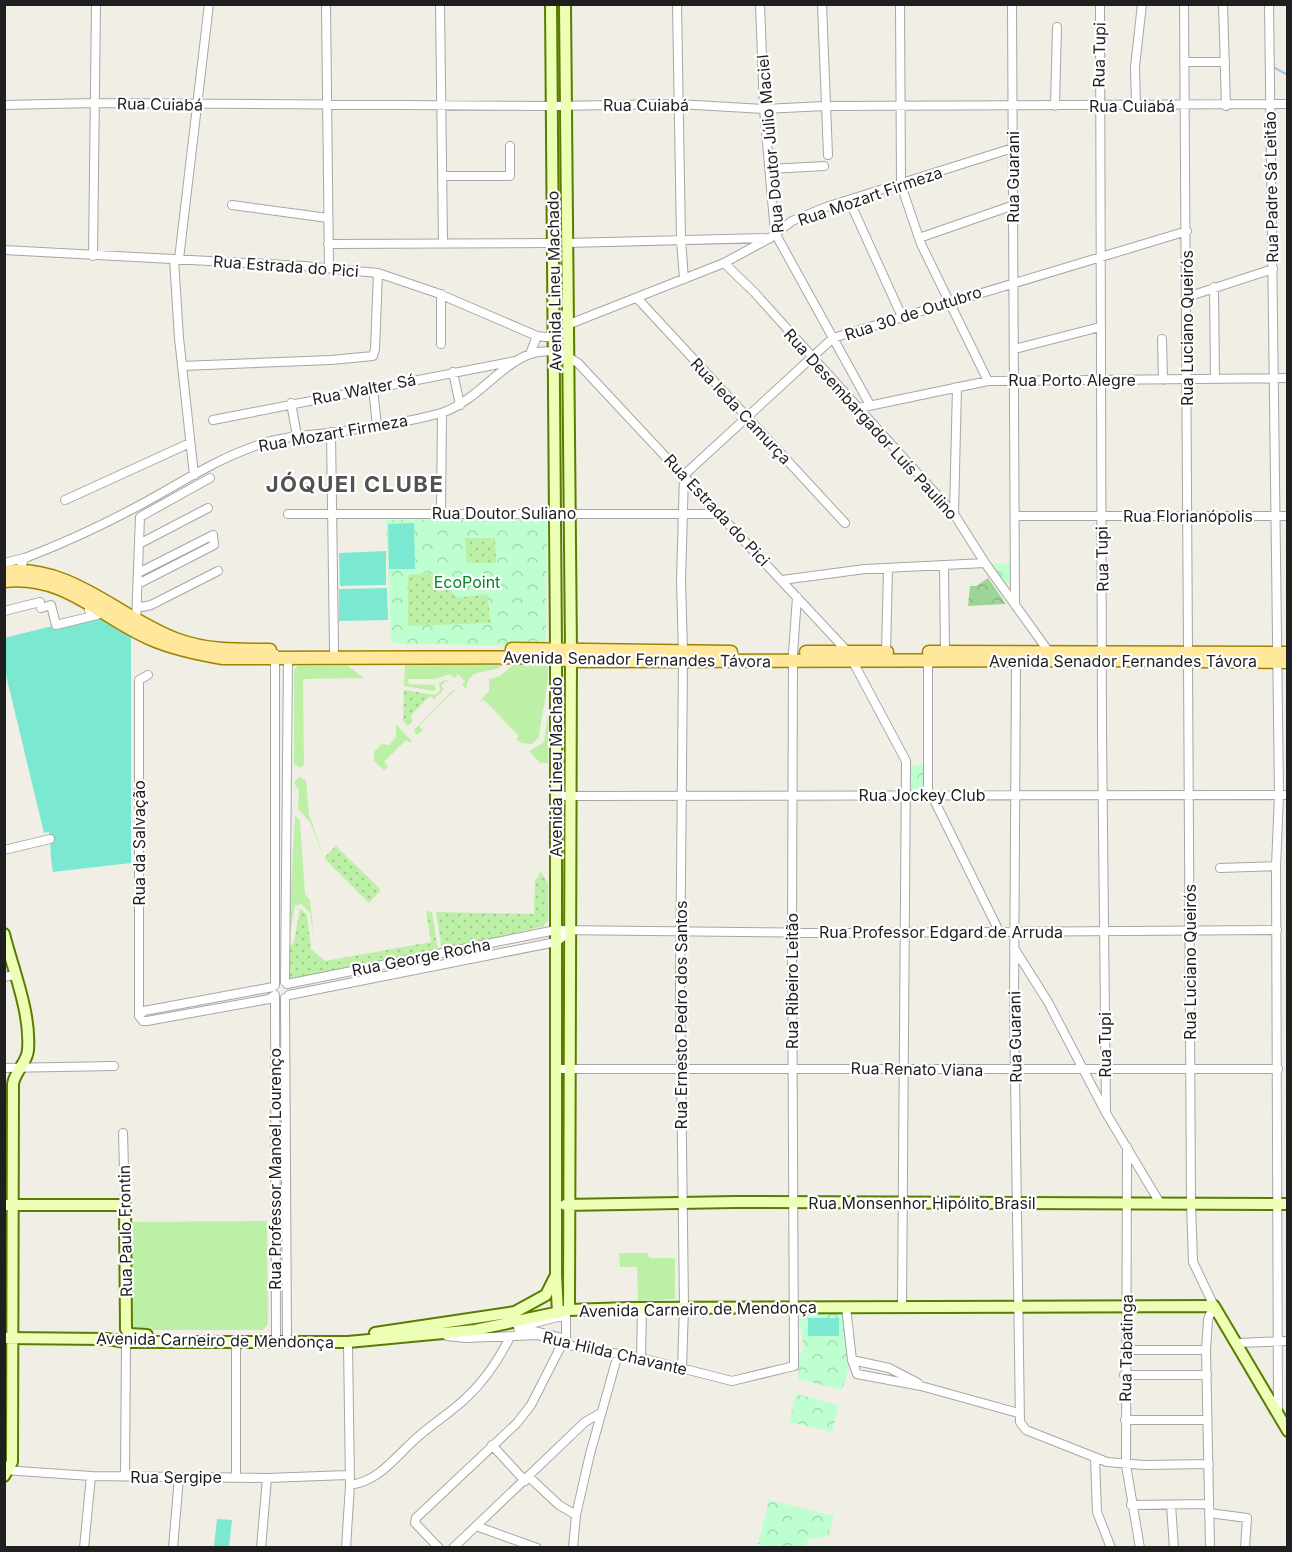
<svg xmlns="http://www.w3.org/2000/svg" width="1292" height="1552" viewBox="0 0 1292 1552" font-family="Inter,sans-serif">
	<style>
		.grass { fill: #bcf0a6 }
		.forest { fill: url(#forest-crowns) }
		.park { fill: url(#park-crowns) }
		.garden { fill: url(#garden-dots) }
		.pitch { fill: #7be8d2 }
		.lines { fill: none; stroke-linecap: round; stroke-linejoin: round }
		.stream { stroke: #a1c8e3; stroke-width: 2 }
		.street-casing { stroke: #a6a6a6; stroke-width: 10 }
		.secondary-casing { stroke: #587d00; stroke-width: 14 }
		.primary-casing { stroke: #9b8500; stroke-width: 15 }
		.street { stroke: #fff; stroke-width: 8 }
		.secondary { stroke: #edffb5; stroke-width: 10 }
		.primary { stroke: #ffe79c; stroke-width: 12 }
		.labels { text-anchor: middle; stroke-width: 4.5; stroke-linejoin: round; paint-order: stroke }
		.street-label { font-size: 16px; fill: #1f1f1f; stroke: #fff }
		.park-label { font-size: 16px; fill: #018525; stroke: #fff }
		.district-label { font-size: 22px; font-weight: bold; letter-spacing: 1.5px; fill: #525252; stroke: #fff }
	</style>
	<defs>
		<pattern id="forest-crowns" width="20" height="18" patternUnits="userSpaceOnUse" patternTransform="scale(1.5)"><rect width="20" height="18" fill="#9cd595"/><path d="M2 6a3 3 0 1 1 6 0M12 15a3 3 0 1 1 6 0" fill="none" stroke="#86b680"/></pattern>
		<pattern id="park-crowns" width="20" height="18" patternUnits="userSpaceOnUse" patternTransform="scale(1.5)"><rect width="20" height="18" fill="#beffcf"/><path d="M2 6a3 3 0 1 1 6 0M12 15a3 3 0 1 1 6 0" fill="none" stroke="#a3dab1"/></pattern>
		<pattern id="garden-dots" width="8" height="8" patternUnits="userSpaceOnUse" patternTransform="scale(1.5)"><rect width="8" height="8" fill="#bcf0a6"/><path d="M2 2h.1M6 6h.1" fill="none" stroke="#a1cd8e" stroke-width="1.8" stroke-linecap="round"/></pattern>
	</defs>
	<rect width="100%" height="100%" fill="#f1efe5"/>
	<path class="grass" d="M405,665H504C489,676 469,665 466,689L462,685L465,681L458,674L455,678L449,674L435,679H407L410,684L434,685L436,689L434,691L404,686Z
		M513,665L548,666C548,693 542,711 539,737L532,744L521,743L516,739L519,736L484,700L479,702L489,691V679L500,676Z
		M298,666H348L364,678L303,679L304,765L301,768L294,764V670Z
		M454,689L460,693L455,690L419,726L423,730L416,735L414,730Z
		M548,714V763H540L529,751L544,742Z
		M396,724L412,741L410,743L406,740L384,762L388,767L384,770L374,761V752L382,744L389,745L396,737Z
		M299,777L306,780L309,814L324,858L310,822L298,809L299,790L294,783Z
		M295,815L300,821L305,894L310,900L314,939L310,913L301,904L295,906L288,943Z
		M267,1221L268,1324L263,1330H134L131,1327L132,1222Z
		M619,1253H648L649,1258H675V1299L638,1301L637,1267H620Z"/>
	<path class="forest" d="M988,578L1006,604L968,606L970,586H976Z"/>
	<path class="park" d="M547,518L546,647L391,643L386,520Z
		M1010,563V582L1006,584L991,564Z
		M923,764V788L908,790L906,766Z
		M802,1313H843L849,1367L842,1390L798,1379L799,1356L803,1351L802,1329L798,1323Z
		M796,1394L839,1405L832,1432L789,1422Z
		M769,1500L834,1516L828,1537L810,1539L804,1547H772L758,1544Z"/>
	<path class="garden" d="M465,538H495L496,563H467Z
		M437,573L457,598L487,594L491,623L408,626V575Z
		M445,680L448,681L450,684L446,681L441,686L444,689L434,699L430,696L410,716L413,720L408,726L403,721L404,690L435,695L440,691L439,683Z
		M336,846L381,890L369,903L324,858Z
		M541,871L548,884V920L544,926L442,951L436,912L534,914L535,881Z
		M300,908L307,915L311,949L325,961L431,942L426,911L432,912L438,951L288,980V948L294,942Z"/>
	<path class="pitch" d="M414,523L415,569H389L388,524Z
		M386,551V585L340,586L339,553Z
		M387,588L388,620L339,621V589Z
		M97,615L131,636V863L53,872C50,856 51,846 49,832L44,833L5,671L4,638Z
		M808,1318H839V1336H808Z
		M217,1519L232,1520L229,1547L214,1546Z"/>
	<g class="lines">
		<path class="stream" d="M1273,67L1288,75"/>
		<defs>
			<path id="street" d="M326,4L329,268
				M440,4L443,243
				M677,4L681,240L684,279
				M760,4L764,109L775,233L870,405
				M822,4L828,155
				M900,4L901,185L921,244L988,381
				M1012,4L1015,604
				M1100,4L1102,732L1106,1113
				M1184,4L1188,652
				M1223,4L1226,106
				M1269,4L1279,795L1276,866L1278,1413
				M1185,62H1225
				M4,105L95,103L552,106L678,104L764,109L825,106L1288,104
				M1055,106L1057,27
				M1136,106L1135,67L1142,4
				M770,169L824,166
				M443,176H510V146
				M849,200L903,319
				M232,205L328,218
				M919,238L1014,205
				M567,243L769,238
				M328,244L553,243
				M4,250L304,266L378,273L437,293L537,336L555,338
				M93,256L96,4
				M174,259L179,338L194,475
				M179,259L209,4
				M724,263L754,292L954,514L985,563L1049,652
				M1214,287L1215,379
				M441,294V344
				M1187,297L1273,269
				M637,298L845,523
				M567,325L724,263L770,238L792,221L826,207L1013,148
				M1162,339L1163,380
				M1015,349L1100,327
				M530,354L537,336
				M182,366L331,360L373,356L375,349L378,273
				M453,372L460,405
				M373,388L377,426
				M291,403L297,436
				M859,408L988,381L1288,378
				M213,420L515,361
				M331,432L334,650
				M684,475L833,338L1187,231
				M65,500L190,443
				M441,513L442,413
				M288,514H720
				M954,514L957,387
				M1016,516H1288
				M139,544L208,508
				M4,563L24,558
				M944,567L945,652
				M19,570L25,558C64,543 103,525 140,505C179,484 216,459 258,445C280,437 306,435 329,433C366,428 405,423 441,413C489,399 523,322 578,363L847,651
				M782,580L865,569L985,563
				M138,584L214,545L213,535L138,573
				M138,605L142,607L151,605L218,571
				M4,611L40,602L41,608L51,605L56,625L97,615L89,610
				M136,621L140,517L210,478
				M683,652L681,581L684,475
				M886,652L888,568
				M852,660L906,761L902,1307
				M928,660V796
				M1016,661L1014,1005L1020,1422L1026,1430L1107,1462L1144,1465L1209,1464
				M1188,662L1191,1203L1193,1262L1214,1306L1208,1319L1206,1350L1210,1548
				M556,796L1288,795
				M932,796L999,931
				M4,850L50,839
				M1220,868L1276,866
				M1014,948L1048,1002L1106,1113L1160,1203
				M4,977L15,975
				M285,982L288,658
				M287,984L556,930L846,933L1277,930
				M275,985V654
				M273,987L144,1011L139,1016L143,1021H147L269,999L275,995
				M289,995L556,942L569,932
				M275,996L276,1342
				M285,998L287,1342
				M139,1016V680L148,675
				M4,1068L114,1066
				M555,1069H1278
				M123,1133L125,1205
				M1127,1147L1126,1465L1140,1548
				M846,1307L852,1360L857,1374L921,1386L1018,1413
				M566,1315V1339L535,1331L519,1332L518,1327Z
				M447,1336L466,1338L538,1335L562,1344L641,1358L732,1381L794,1366L792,933L793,653L797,597
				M1237,1343L1288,1341
				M1125,1350H1206
				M641,1358L642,1308
				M852,1360L889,1368L918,1383
				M682,1368L684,1307L680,983L683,661
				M1124,1375H1207
				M1125,1420H1207
				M492,1445L525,1481
				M1095,1459L1097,1512L1111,1548
				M4,1470L91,1476L267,1478L348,1475
				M125,1477L126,1342
				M236,1477V1342
				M529,1477L559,1505L576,1515
				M350,1485C381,1481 397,1454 420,1435C435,1422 453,1411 467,1397C484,1381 500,1357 510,1337
				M1131,1505L1209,1504
				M1171,1505L1174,1548
				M1209,1513L1247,1518L1245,1548
				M476,1526L537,1548
				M84,1548L91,1476
				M173,1548L179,1477
				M261,1548L267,1478
				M346,1548L350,1485L348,1342
				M439,1548L415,1523L416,1518L517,1423L531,1405L562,1344
				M453,1548L585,1422L599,1414
				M573,1548L576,1515L590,1454L618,1354"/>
			<path id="secondary" d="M551,4L556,649V1275L558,1313
				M565,4L571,652L569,1310
				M4,934C13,970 31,1013 28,1050C27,1063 15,1071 13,1084L12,1462L4,1476
				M4,1205H125L126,1329
				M565,1205L735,1202L1288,1204
				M126,1329L129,1334L147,1335
				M375,1333L515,1312L546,1295L555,1277
				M4,1338L107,1339L126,1342H348L475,1330L569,1310L629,1308L1214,1306L1288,1431"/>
			<path id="primary" d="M4,572C70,563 120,619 178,640C208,651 239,650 270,650
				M4,581C65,574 100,617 151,639C174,649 199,654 223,658L556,657L570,661L1103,660L1288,662
				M512,649L731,652
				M806,652H887
				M929,652L1288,653"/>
		</defs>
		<use href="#street" class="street-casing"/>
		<use href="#secondary" class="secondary-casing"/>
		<use href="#primary" class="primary-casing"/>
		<use href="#street" class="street"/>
		<use href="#secondary" class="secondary"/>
		<use href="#primary" class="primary"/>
	</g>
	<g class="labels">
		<g class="street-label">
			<text transform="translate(1099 55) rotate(-89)" y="6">Rua Tupi</text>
			<text transform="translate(160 104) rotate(1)" y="6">Rua Cuiabá</text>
			<text x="646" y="111">Rua Cuiabá</text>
			<text x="1132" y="112">Rua Cuiabá</text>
			<text transform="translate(770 144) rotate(-95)" y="6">Rua Doutor Júlio Maciel</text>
			<text transform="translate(1013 177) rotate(-90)" y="6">Rua Guarani</text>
			<text transform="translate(1271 187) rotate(-91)" y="6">Rua Padre Sá Leitão</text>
			<text transform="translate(870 196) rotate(-19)" y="6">Rua Mozart Firmeza</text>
			<text transform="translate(286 266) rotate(4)" y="6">Rua Estrada do Pici</text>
			<text transform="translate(554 281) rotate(-91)" y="6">Avenida Lineu Machado</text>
			<text transform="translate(913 313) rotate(-18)" y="6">Rua 30 de Outubro</text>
			<text transform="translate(1187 328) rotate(-90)" y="6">Rua Luciano Queirós</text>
			<text x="1072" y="386">Rua Porto Alegre</text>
			<text transform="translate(364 389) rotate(-11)" y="6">Rua Walter Sá</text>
			<text transform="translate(741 411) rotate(47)" y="6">Rua Ieda Camurça</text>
			<text transform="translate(871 424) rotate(48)" y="6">Rua Desembargador Luís Paulino</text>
			<text transform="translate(333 433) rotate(-10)" y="6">Rua Mozart Firmeza</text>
			<text transform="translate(717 510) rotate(47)" y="6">Rua Estrada do Pici</text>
			<text x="504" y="519">Rua Doutor Suliano</text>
			<text x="1188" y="522">Rua Florianópolis</text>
			<text transform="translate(1102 559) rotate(-91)" y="6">Rua Tupi</text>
			<text transform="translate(637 659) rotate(1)" y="6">Avenida Senador Fernandes Távora</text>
			<text x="1123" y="667">Avenida Senador Fernandes Távora</text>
			<text transform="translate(556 767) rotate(-90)" y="6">Avenida Lineu Machado</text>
			<text x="922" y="801">Rua Jockey Club</text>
			<text transform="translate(139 843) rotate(-90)" y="6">Rua da Salvação</text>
			<text x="941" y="938">Rua Professor Edgard de Arruda</text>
			<text transform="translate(421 957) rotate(-11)" y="6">Rua George Rocha</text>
			<text transform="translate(1190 962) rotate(-90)" y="6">Rua Luciano Queirós</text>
			<text transform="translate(792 981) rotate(-90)" y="6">Rua Ribeiro Leitão</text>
			<text transform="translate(681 1015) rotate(-90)" y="6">Rua Ernesto Pedro dos Santos</text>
			<text transform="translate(1015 1037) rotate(-91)" y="6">Rua Guarani</text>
			<text transform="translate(1105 1045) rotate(-90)" y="6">Rua Tupi</text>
			<text transform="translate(917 1069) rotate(1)" y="6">Rua Renato Viana</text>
			<text transform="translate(275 1169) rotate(-90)" y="6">Rua Professor Manoel Lourenço</text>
			<text x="922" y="1209">Rua Monsenhor Hipólito Brasil</text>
			<text transform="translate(125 1231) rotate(-91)" y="6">Rua Paulo Frontin</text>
			<text transform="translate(698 1309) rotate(-1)" y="6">Avenida Carneiro de Mendonça</text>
			<text transform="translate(215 1340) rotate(1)" y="6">Avenida Carneiro de Mendonça</text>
			<text transform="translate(1126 1348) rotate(-89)" y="6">Rua Tabatinga</text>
			<text transform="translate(615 1353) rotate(13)" y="6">Rua Hilda Chavante</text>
			<text x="176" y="1483">Rua Sergipe</text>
		</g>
		<g class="park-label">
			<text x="467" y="588">EcoPoint</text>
		</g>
		<g class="district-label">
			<text x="355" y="492">JÓQUEI CLUBE</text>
		</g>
	</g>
	<rect width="1292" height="1552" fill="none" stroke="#1f1f1f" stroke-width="12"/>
</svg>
